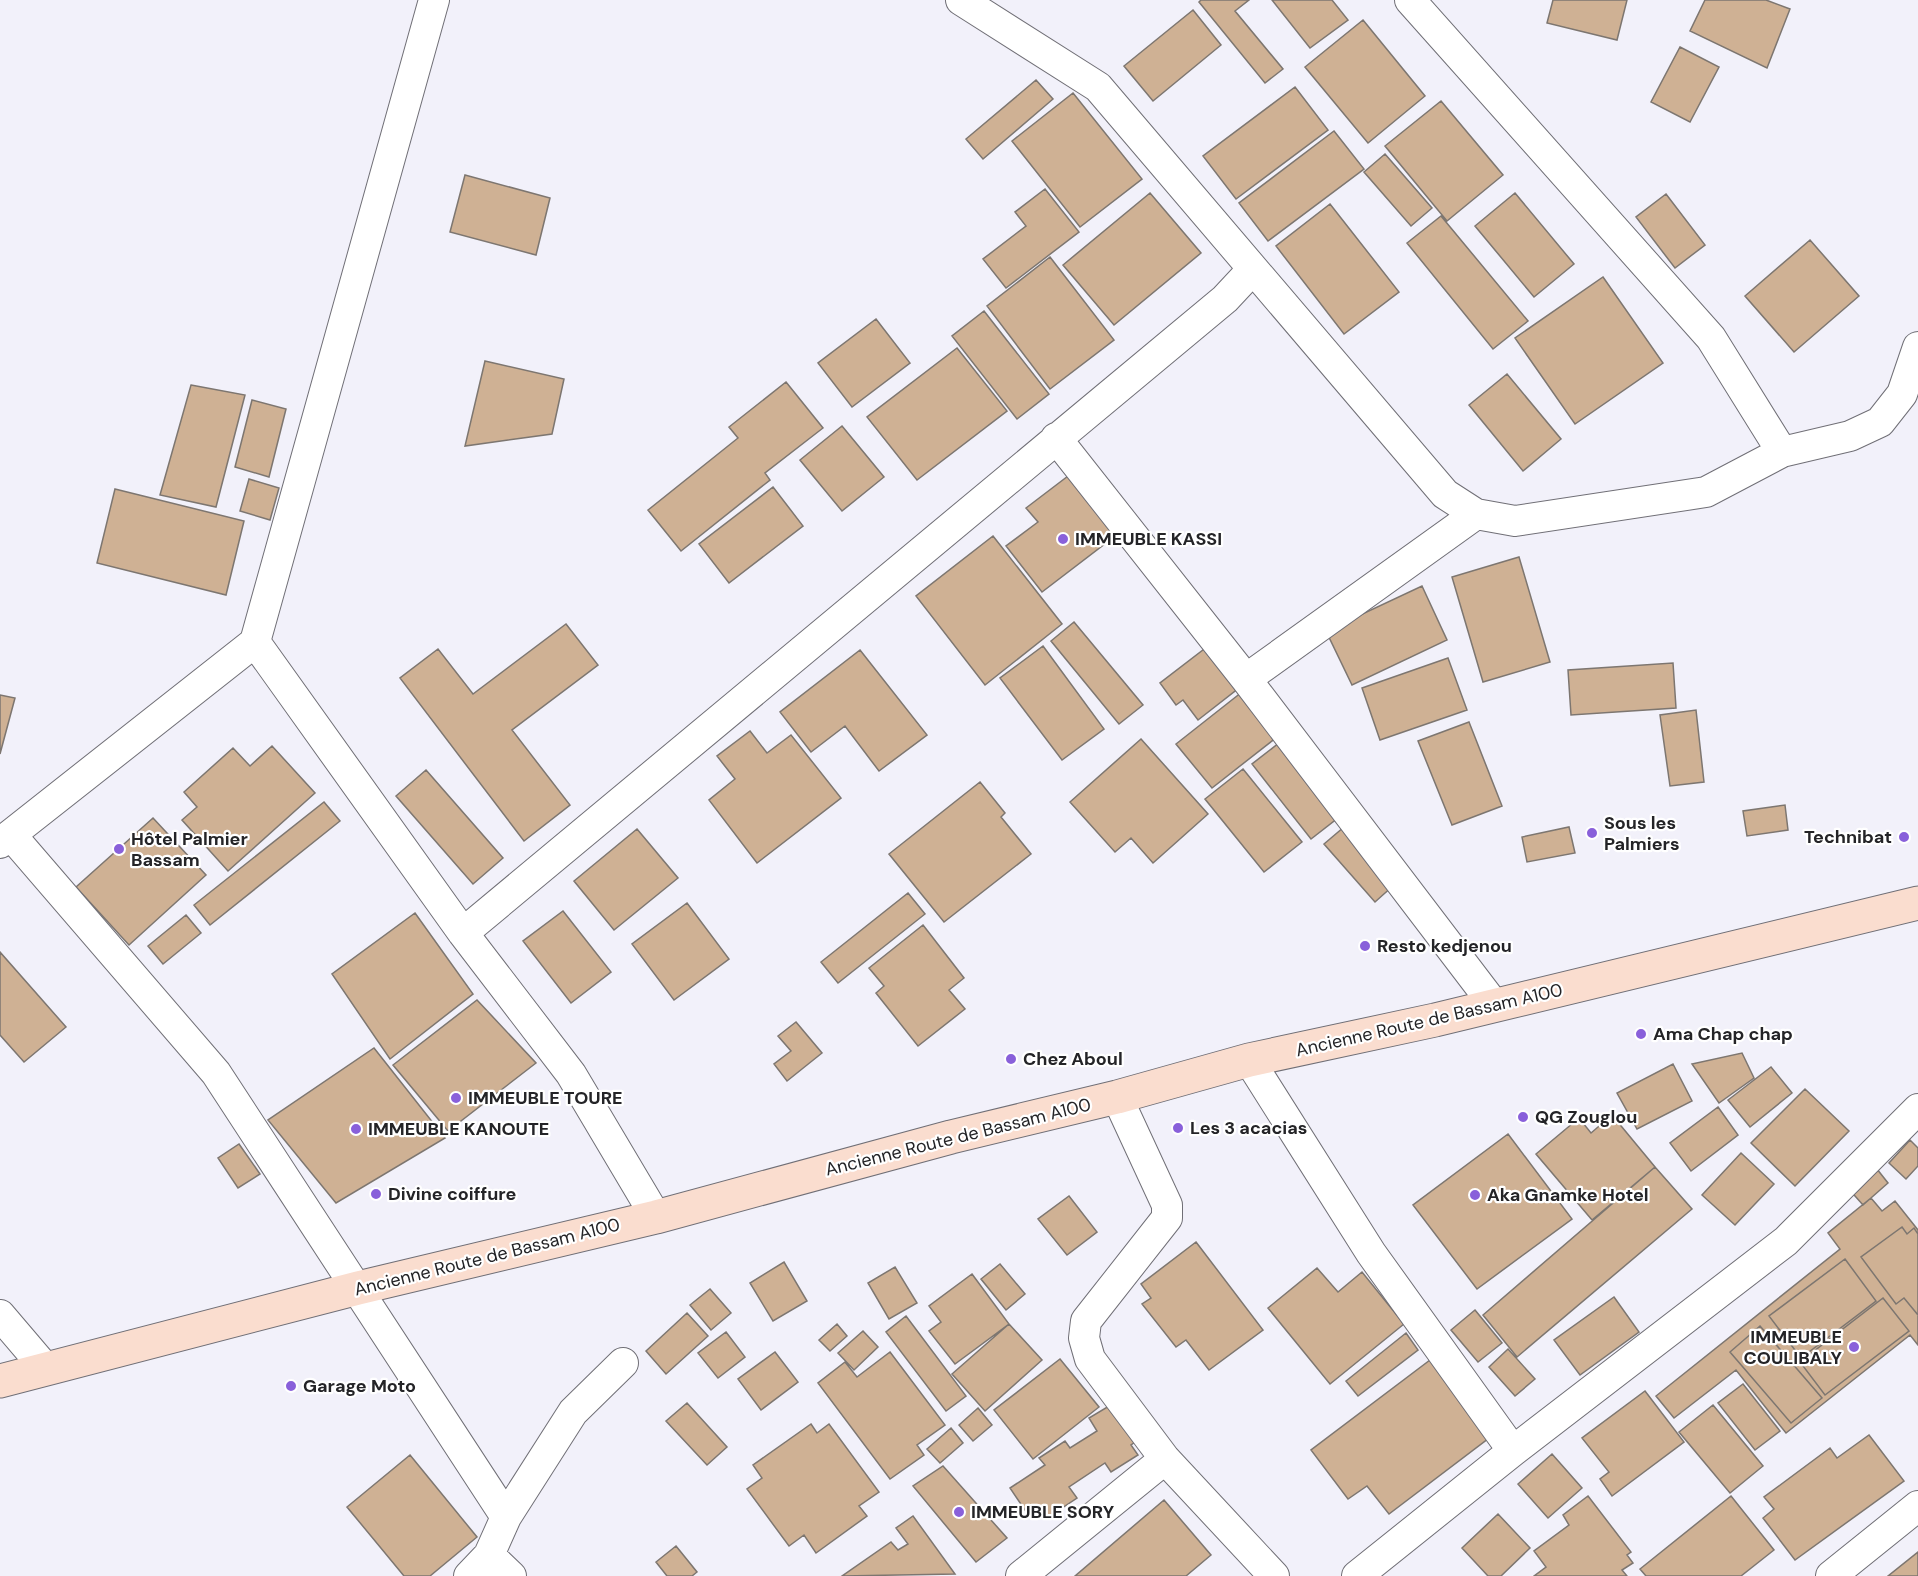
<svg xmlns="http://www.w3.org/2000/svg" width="1918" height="1576" viewBox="0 0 1918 1576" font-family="'DM Sans',sans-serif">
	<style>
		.building { fill: #cfb194; stroke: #7d7670; stroke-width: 1.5 }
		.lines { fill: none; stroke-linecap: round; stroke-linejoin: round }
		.street-casing { stroke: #706f76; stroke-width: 32 }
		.secondary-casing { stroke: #706f76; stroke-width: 35 }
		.street { stroke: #fff; stroke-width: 30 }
		.secondary { stroke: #faddcf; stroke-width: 33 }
		.poi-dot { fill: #8960da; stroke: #fff; stroke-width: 2 }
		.labels { text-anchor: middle; stroke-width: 4.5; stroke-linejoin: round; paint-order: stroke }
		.poi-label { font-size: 18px; font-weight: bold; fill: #242427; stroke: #fff; text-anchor: start }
		.street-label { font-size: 18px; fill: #242427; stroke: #fff }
	</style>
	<rect width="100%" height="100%" fill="#f2f1fa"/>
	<path class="building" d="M1201,0H1249L1235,11L1283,69L1265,83L1199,2Z
		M1272,0H1332L1348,20L1310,48Z
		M1553,0H1627L1617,40L1547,23Z
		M1705,0H1766L1790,9L1767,68L1690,31Z
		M1193,10L1221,45L1153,101L1124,66Z
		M1363,20L1425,96L1368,143L1305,67Z
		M1680,47L1719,67L1690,122L1651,102Z
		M1036,80L1053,99L983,159L966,139Z
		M1295,87L1328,130L1236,199L1203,156Z
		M1073,93L1142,179L1080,227L1012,141Z
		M1441,101L1503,175L1447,221L1385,146Z
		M1334,131L1364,169L1268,241L1239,203Z
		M1385,154L1432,208L1411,226L1364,172Z
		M465,175L550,198L536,255L450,232Z
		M1045,189L1079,232L1006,288L983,259L1026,226L1015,212Z
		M1150,193L1201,253L1114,325L1063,265Z
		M1515,193L1574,264L1534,297L1475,226Z
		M1666,194L1705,245L1675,268L1636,217Z
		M1330,204L1399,292L1344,334L1276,246Z
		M1441,216L1528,321L1493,349L1407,243Z
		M1810,240L1859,296L1794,352L1745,296Z
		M1050,257L1114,340L1050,389L987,306Z
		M1603,277L1663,363L1575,424L1515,338Z
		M984,311L1049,394L1017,419L952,336Z
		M876,319L910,363L852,407L818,363Z
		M957,348L1007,411L917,480L867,417Z
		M485,361L564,379L552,434L465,446Z
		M1507,374L1561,439L1523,471L1469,405Z
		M786,382L823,428L765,473L770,480L681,551L648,510L738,438L729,427Z
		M191,385L245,395L216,507L160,495Z
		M252,400L286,409L269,477L235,467Z
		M842,426L884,477L842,511L800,460Z
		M1072,473L1119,533L1042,592L1006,546L1038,522L1026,508Z
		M249,479L279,488L270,520L240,511Z
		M773,487L803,526L729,583L699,544Z
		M115,489L244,521L226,595L97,563Z
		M993,536L1062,624L985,685L916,596Z
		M1519,557L1550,662L1483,682L1452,577Z
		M1422,586L1447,640L1352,685L1326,631Z
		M1074,622L1143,705L1119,724L1051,641Z
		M566,624L598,665L512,730L570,805L524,841L400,678L438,649L473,694Z
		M1212,643L1244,684L1198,720L1183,700L1176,705L1160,683Z
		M1043,646L1104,729L1062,760L1000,678Z
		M860,650L927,735L879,771L845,726L811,752L780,712Z
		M1448,658L1467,710L1380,740L1362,688Z
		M1673,663L1676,708L1571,715L1568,670Z
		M1242,692L1277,737L1212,788L1176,744Z
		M0,695L15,698L0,754Z
		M1696,710L1704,782L1670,786L1660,715Z
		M1469,722L1502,806L1452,825L1418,741Z
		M750,731L767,753L791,735L841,798L757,863L709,800L735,779L717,756Z
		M1141,739L1208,814L1153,863L1131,838L1115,852L1070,802Z
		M1284,739L1343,814L1311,839L1252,764Z
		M272,746L315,793L228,871L182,820L197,807L184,792L233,748L250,766Z
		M1243,769L1302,842L1264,872L1205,799Z
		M426,770L503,858L473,884L396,796Z
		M980,782L1005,813L1001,817L1031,854L944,922L889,854Z
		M324,802L340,821L210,925L194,905Z
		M1785,805L1788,830L1747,836L1743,811Z
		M153,818L206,875L129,945L76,887Z
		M1344,827L1394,885L1375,902L1324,844Z
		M1569,827L1575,853L1527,862L1522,837Z
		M637,829L678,878L614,930L574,881Z
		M908,893L925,914L838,983L821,962Z
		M687,903L729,959L674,1000L632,944Z
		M563,911L611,972L571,1003L523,941Z
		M415,913L473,994L390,1059L332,974Z
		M186,915L201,933L163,964L148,946Z
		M923,925L964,978L949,990L965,1009L918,1046L876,993L884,986L869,968Z
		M0,952L66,1027L24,1062L0,1035Z
		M477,1000L536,1063L448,1131L393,1065Z
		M796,1022L822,1053L787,1081L774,1064L791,1051L778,1036Z
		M374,1048L445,1138L336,1203L268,1120Z
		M1742,1053L1754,1078L1719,1103L1692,1064Z
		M1673,1064L1692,1101L1637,1129L1617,1093Z
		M1771,1067L1792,1093L1750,1127L1728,1100Z
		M1805,1089L1849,1131L1795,1186L1751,1143Z
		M1718,1107L1738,1135L1691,1171L1670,1143Z
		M1612,1115L1655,1167L1592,1220L1536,1154L1579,1118L1591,1133Z
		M1508,1134L1572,1219L1477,1289L1413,1205Z
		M1910,1140L1918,1148V1166L1906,1179L1889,1163Z
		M239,1144L260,1174L238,1188L218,1158Z
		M1741,1153L1774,1184L1735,1225L1702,1195Z
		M1873,1164L1888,1183L1863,1205L1847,1187Z
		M1655,1167L1692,1209L1517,1357L1483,1315Z
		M1069,1196L1097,1232L1067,1255L1038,1219Z
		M1871,1198L1882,1211L1895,1201L1918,1230V1345L1910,1335L1786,1433L1736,1370L1674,1418L1656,1396L1840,1249L1828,1233Z
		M1902,1227L1907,1234L1914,1228L1918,1234V1315L1904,1298L1896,1304L1861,1257Z
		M1196,1242L1263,1330L1209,1370L1186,1340L1176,1347L1142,1304L1151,1298L1141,1284Z
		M1845,1259L1876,1301L1801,1358L1769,1316Z
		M784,1262L807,1301L773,1321L750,1283Z
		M1000,1264L1025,1294L1006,1310L981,1279Z
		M895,1267L917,1303L889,1319L868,1283Z
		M1317,1268L1338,1292L1362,1272L1404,1324L1330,1384L1268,1308Z
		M972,1274L1009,1324L955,1364L929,1331L941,1322L929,1306Z
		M710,1289L731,1313L711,1330L690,1305Z
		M1614,1297L1639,1332L1580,1375L1554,1340Z
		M1883,1298L1909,1331L1825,1395L1800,1362Z
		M1475,1310L1502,1343L1478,1362L1451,1330Z
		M687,1313L708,1336L666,1374L646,1351Z
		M906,1316L966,1396L946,1411L886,1332Z
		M837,1324L847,1336L830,1351L819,1340Z
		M1009,1324L1042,1360L985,1411L952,1374Z
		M1760,1326L1822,1398L1791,1423L1730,1352Z
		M863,1331L878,1347L854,1370L838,1353Z
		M726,1332L745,1357L718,1378L698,1353Z
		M1406,1333L1418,1350L1358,1396L1346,1381Z
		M1508,1349L1535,1379L1515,1396L1489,1367Z
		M775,1352L798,1382L761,1410L738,1379Z
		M890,1352L945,1425L917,1445L924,1455L890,1479L818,1383L845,1362L857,1377Z
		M1434,1357L1493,1435L1389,1514L1367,1486L1348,1499L1311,1450Z
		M1060,1359L1099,1407L1033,1459L994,1410Z
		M1743,1384L1780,1431L1755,1450L1718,1403Z
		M1645,1391L1684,1442L1612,1496L1600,1479L1609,1472L1582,1438Z
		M687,1403L727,1447L707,1465L666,1421Z
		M1114,1403L1138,1440L1131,1445L1138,1455L1111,1472L1105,1463L1069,1487L1077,1498L1047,1518L1041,1508L1029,1516L1010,1488L1045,1465L1039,1458L1065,1441L1070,1448L1097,1431L1089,1418Z
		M1713,1405L1763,1466L1730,1493L1679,1432Z
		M978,1408L992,1425L973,1441L959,1425Z
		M811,1424L817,1433L829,1424L879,1492L859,1506L867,1516L816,1553L804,1535L789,1546L747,1489L762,1478L753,1465Z
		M951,1428L963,1443L940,1463L927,1449Z
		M1869,1435L1904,1481L1795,1560L1763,1518L1774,1509L1764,1497L1830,1448L1837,1458Z
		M1552,1454L1582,1488L1548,1518L1518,1484Z
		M410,1455L477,1537L430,1576H404L347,1507Z
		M943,1466L1007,1538L976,1562L913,1486Z
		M1588,1496L1631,1552L1627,1555L1633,1563L1622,1570L1627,1576H1534L1546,1567L1534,1551L1569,1525L1563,1515Z
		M1731,1496L1774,1550L1741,1576H1646L1640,1569Z
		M1164,1500L1211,1555L1186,1576H1075Z
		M1498,1514L1530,1548L1501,1576H1488L1462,1548Z
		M913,1516L955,1574L842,1576L891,1542L898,1550L908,1544L896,1528Z
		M676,1546L697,1572L692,1576H667L656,1562Z
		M1918,1552V1576H1888Z"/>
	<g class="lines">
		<defs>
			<path id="street" d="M961,0L1098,87L1445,494L1476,514L1515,521L1706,492L1782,452L1850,436L1880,422L1902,394L1918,347
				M1410,0L1711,338L1782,452
				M1056,438L1246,679L1495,1006
				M255,642L463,933L571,1074L656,1217
				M1246,679L1476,514
				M11,835L216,1073L506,1517L489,1555L469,1576
				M0,843L255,642L434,0
				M463,933L1225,299L1253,269
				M1249,1060L1371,1253L1513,1451
				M1117,1097L1167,1205V1218L1086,1321L1084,1338L1090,1359L1165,1459L1274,1576
				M0,1315L46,1369
				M506,1517L573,1412L623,1363
				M489,1555L511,1576
				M1021,1576L1165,1459
				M1357,1576L1513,1451L1786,1241L1918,1109
				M1831,1576L1918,1506"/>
			<path id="secondary" d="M0,1381L358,1288L656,1217L951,1137L1117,1097L1249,1060L1435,1020L1918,903"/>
		</defs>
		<use href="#street" class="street-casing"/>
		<use href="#secondary" class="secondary-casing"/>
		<use href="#street" class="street"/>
		<use href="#secondary" class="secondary"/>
	</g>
	<g class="poi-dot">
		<circle cx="1063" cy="539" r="6"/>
		<circle cx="1592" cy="833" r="6"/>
		<circle cx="1904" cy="837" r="6"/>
		<circle cx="119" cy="849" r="6"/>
		<circle cx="1365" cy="946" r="6"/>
		<circle cx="1641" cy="1034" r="6"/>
		<circle cx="1011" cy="1059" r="6"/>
		<circle cx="456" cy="1098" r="6"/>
		<circle cx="1523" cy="1117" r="6"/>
		<circle cx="1178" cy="1128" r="6"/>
		<circle cx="356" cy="1129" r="6"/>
		<circle cx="376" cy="1194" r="6"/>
		<circle cx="1475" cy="1195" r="6"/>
		<circle cx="1854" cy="1347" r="6"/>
		<circle cx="291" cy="1386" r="6"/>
		<circle cx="959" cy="1512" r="6"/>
	</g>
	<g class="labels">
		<g class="poi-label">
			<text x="1075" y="545">IMMEUBLE KASSI</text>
			<text x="1604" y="829">Sous les<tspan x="1604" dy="21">Palmiers</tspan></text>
			<text x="1892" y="843" text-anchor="end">Technibat</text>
			<text x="131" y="845">Hôtel Palmier<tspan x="131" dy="21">Bassam</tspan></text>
			<text x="1377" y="952">Resto kedjenou</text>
			<text x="1653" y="1040">Ama Chap chap</text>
			<text x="1023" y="1065">Chez Aboul</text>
			<text x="468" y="1104">IMMEUBLE TOURE</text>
			<text x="1535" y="1123">QG Zouglou</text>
			<text x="1190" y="1134">Les 3 acacias</text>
			<text x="368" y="1135">IMMEUBLE KANOUTE</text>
			<text x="388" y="1200">Divine coiffure</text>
			<text x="1487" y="1201">Aka Gnamke Hotel</text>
			<text x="1842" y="1343" text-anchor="end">IMMEUBLE<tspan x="1842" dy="21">COULIBALY</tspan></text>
			<text x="303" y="1392">Garage Moto</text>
			<text x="971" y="1518">IMMEUBLE SORY</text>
		</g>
		<g class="street-label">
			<text transform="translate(1429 1020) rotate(-13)" y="6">Ancienne Route de Bassam A100</text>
			<text transform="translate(958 1137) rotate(-14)" y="6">Ancienne Route de Bassam A100</text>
			<text transform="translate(487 1257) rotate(-14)" y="6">Ancienne Route de Bassam A100</text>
		</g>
	</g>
</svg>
